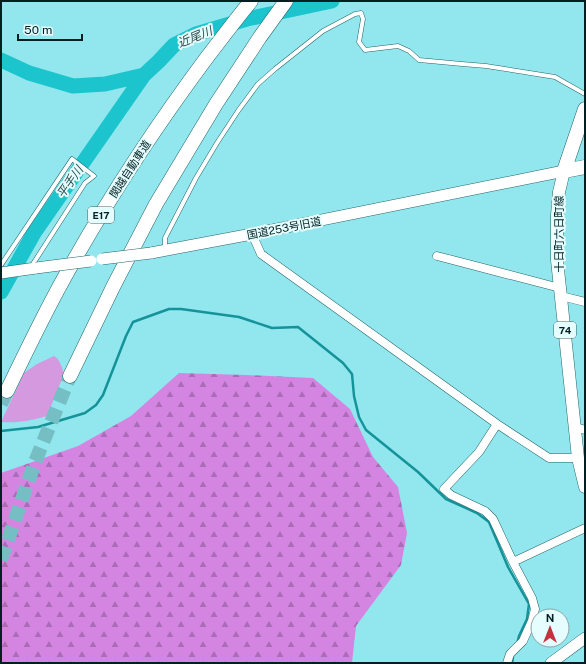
<svg xmlns="http://www.w3.org/2000/svg" width="586" height="664" viewBox="0 0 586 664" font-family="'Public Sans','Noto Sans JP',sans-serif">
	<style>
		.grass { fill: #d499de }
		.forest { fill: url(#forest-firs) }
		.lines { fill: none; stroke-linecap: round; stroke-linejoin: round }
		.stream { stroke: #14939a; stroke-width: 2.5 }
		.river { stroke: #1cc5ce; stroke-width: 15 }
		.highway-tunnel { stroke: #75bfc4; stroke-width: 14; stroke-dasharray: 14 7; stroke-linecap: butt }
		.lane-casing { stroke: #21666a; stroke-width: 5 }
		.street-casing { stroke: #21666a; stroke-width: 9 }
		.secondary-casing { stroke: #21666a; stroke-width: 12 }
		.primary-casing { stroke: #21666a; stroke-width: 13 }
		.highway-casing { stroke: #21666a; stroke-width: 15 }
		.lane { stroke: #fff; stroke-width: 4 }
		.street { stroke: #fff; stroke-width: 8 }
		.secondary { stroke: #fff; stroke-width: 11 }
		.primary { stroke: #fff; stroke-width: 12 }
		.highway { stroke: #fff; stroke-width: 14 }
		.secondary-bridge-casing { stroke: #21666a; stroke-width: 12; stroke-linecap: butt }
		.secondary-bridge { stroke: #fff; stroke-width: 11 }
		.labels { text-anchor: middle; stroke-width: 4; stroke-linejoin: round; paint-order: stroke }
		.shield { fill: #e5fdfe; stroke: #476263; stroke-width: 1 }
		.shield-label { font-size: 10px; font-weight: bold; fill: #031f21 }
		.street-label { font-size: 11px; fill: #031f21; stroke: #e5fdfe }
		.water-label { font-size: 12px; font-style: italic; fill: #2a494b; stroke: #e5fdfe }
	</style>
	<defs>
		<pattern id="forest-firs" width="22" height="20" patternUnits="userSpaceOnUse"><rect width="22" height="20" fill="#d485e2"/><path d="M5 1l3.5 6h-7zM16 11l3.5 6h-7z" fill="#aa6cb7"/></pattern>
	</defs>
	<rect width="100%" height="100%" fill="#91e7ed"/>
	<path class="grass" d="M54,356C60,359 62,368 64,374L47,416C29,421 19,423 1,422L24,373L37,364Z"/>
	<path class="forest" d="M179,373L246,375L313,378L350,409L373,457L398,487L407,533L401,565L356,626L352,663H1V473L78,446L131,416Z"/>
	<g class="lines">
		<path class="stream" d="M1,431L38,427L85,413L96,405L103,395L126,336L133,322L169,309H181L239,317L272,328L298,327L343,363L352,374L354,396L359,417L366,430L418,472L446,499L477,513L489,522L508,567L529,604L527,619L519,636L517,644
			M512,663L513,657"/>
		<path class="river" d="M1,60L29,73L73,86L105,84L144,75L159,61L174,45L196,34L247,19L332,1
			M1,292L34,233L144,75"/>
		<path class="highway-tunnel" d="M1,404L7,391
			M1,560L35,462L70,376"/>
		<defs>
			<path id="lane" d="M165,250V238L196,178L217,143L238,111L258,84L275,69L323,31L355,14L361,13L363,19L359,42L365,50L398,46L409,51L419,60L462,64L486,66L555,77L585,94
				M1,265L72,159L94,176L85,183L31,267"/>
			<path id="street" d="M252,234L261,254L497,424L549,458H578
				M437,256L560,288
				M561,296L585,302
				M497,424L479,452L444,489L451,495L485,511L493,519L513,562L532,598L535,609L532,621L523,641L510,654L507,663
				M575,427L585,430
				M513,562L585,528"/>
			<path id="secondary" d="M151,253L252,234L564,171
				M1,273L36,268
				M551,663L585,638"/>
			<path id="primary" d="M564,171L559,192L557,215V260L578,458L585,487"/>
			<path id="highway" d="M585,109L564,171L585,167
				M70,376L113,287L156,204L216,104L260,37L286,1
				M7,391C25,354 43,316 63,280C106,202 155,127 208,56C222,38 236,19 251,1"/>
		</defs>
		<use href="#lane" class="lane-casing"/>
		<use href="#street" class="street-casing"/>
		<use href="#secondary" class="secondary-casing"/>
		<use href="#primary" class="primary-casing"/>
		<use href="#highway" class="highway-casing"/>
		<use href="#lane" class="lane"/>
		<use href="#street" class="street"/>
		<use href="#secondary" class="secondary"/>
		<use href="#primary" class="primary"/>
		<use href="#highway" class="highway"/>
		<defs>
			<path id="secondary-bridge" d="M102,259L151,253
				M36,268L91,261"/>
		</defs>
		<use href="#secondary-bridge" class="secondary-bridge-casing"/>
		<use href="#secondary-bridge" class="secondary-bridge"/>
	</g>
	<g class="labels">
		<g class="shield">
			<rect x="88" y="207" width="26" height="16" rx="3"/>
			<rect x="554" y="322" width="22" height="16" rx="3"/>
		</g>
		<g class="shield-label">
			<text x="101" y="219">E17</text>
			<text x="565" y="334">74</text>
		</g>
		<g class="street-label">
			<text transform="translate(130 169) rotate(-57)" y="4">関越自動車道</text>
			<text transform="translate(284 228) rotate(-11)" y="4">国道253号旧道</text>
			<text transform="translate(559 234) rotate(-90)" y="4">十日町六日町線</text>
		</g>
		<g class="water-label">
			<text transform="translate(195 37) rotate(-22)" y="4">近尾川</text>
			<text transform="translate(70 182) rotate(-55)" y="4">平手川</text>
		</g>
	</g>
	<rect width="586" height="664" fill="none" stroke="#031f21" stroke-width="4"/>
	<g transform="translate(550 628)"><circle r="19" fill="#e5fdfe" stroke="#8ba4a6"/>
	<path d="M0-3L7 15L0 10L-7 15Z" fill="#c3333e"/>
	<text y="-6" font-size="11" font-weight="bold" text-anchor="middle" fill="#031f21">N</text>
	</g>
	<path d="M18 34v6h64v-6" fill="none" stroke="#031f21" stroke-width="2"/>
	<text x="24" y="34" font-size="12" fill="#031f21" stroke="#e5fdfe" stroke-width="3" paint-order="stroke">50 m</text>
</svg>
